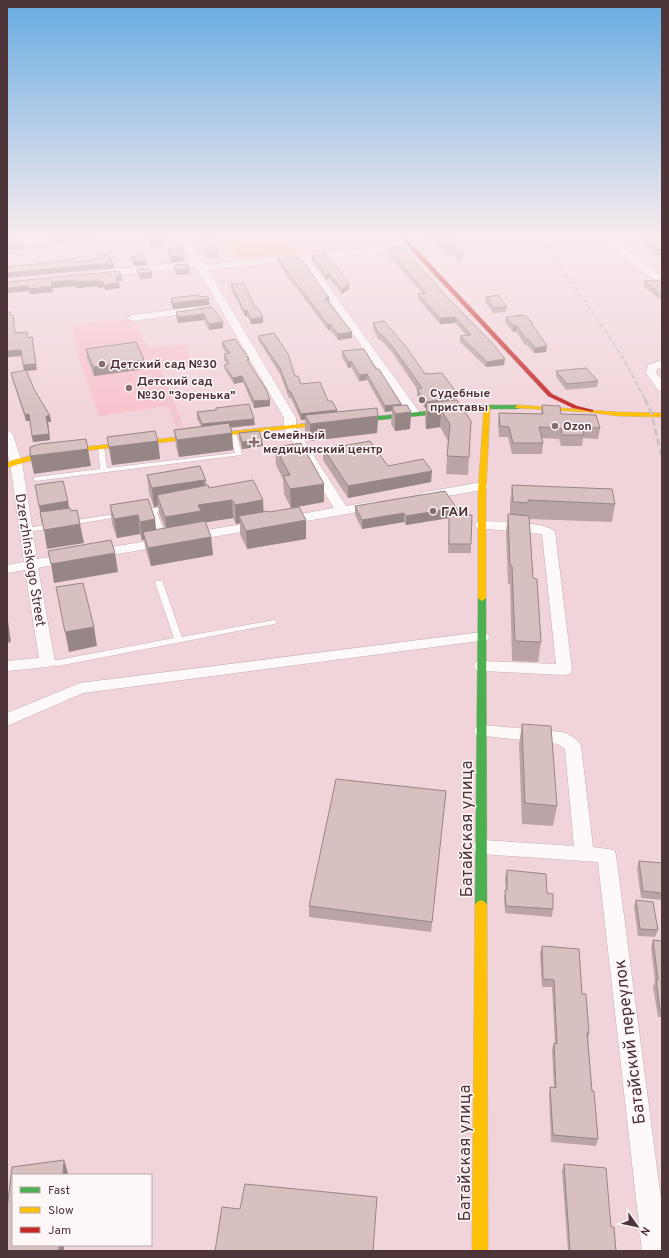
<svg xmlns="http://www.w3.org/2000/svg" width="669" height="1258" viewBox="0 0 669 1258" font-family="Overpass,sans-serif">
	<style>
		.built { fill: #f8c3cd }
		.green { fill: #f3b67b }
		.lines { fill: none; stroke-linecap: round; stroke-linejoin: round }
		.lane-casing { stroke: #c9b0b5; stroke-width: 1 }
		.street-casing { stroke: #c9b0b5; stroke-width: 1 }
		.fast-casing { stroke: #c9b0b5; stroke-width: 1 }
		.slow-casing { stroke: #c9b0b5; stroke-width: 1 }
		.jam-casing { stroke: #c9b0b5; stroke-width: 1 }
		.path-far1 { stroke: #dcd2d4; stroke-width: 1.5; stroke-dasharray: 2 1.5; stroke-linecap: butt }
		.path { stroke: #dcd2d4; stroke-width: 2; stroke-dasharray: 2.5 1.5; stroke-linecap: butt }
		.lane { fill: #fdf9f9; fill-rule: evenodd }
		.street { fill: #fdf9f9; fill-rule: evenodd }
		.fast { fill: #4caf50; fill-rule: evenodd }
		.slow { fill: #ffc107; fill-rule: evenodd }
		.jam { fill: #c62828; fill-rule: evenodd }
		.rail-far1 { stroke: #cac2c4; stroke-width: 2; stroke-dasharray: 5 2.5; stroke-linecap: butt }
		.rail { stroke: #cac2c4; stroke-width: 2.5; stroke-dasharray: 7 3.5; stroke-linecap: butt }
		.wall { fill: #baa4a5 }
		.shaded-wall { fill: #978686 }
		.building { fill: #d8bfc0; stroke: #978686 }
		.poi-dot { fill: #876d71; stroke: #fef7f8; stroke-width: 1.5 }
		.labels { text-anchor: middle; stroke-width: 3; stroke-linejoin: round; paint-order: stroke }
		.far-poi-label { font-size: 12px; font-weight: bold; fill: #4e3539; stroke: #fef7f8; text-anchor: start }
		.poi-label { font-size: 14px; font-weight: bold; fill: #4e3539; stroke: #fef7f8; text-anchor: start }
		.street-label { font-size: 14px; fill: #4e3539; stroke: #fef7f8 }
		.near-street-label { font-size: 17px; fill: #4e3539; stroke: #fef7f8 }
	</style>
	<rect width="100%" height="100%" fill="#f1d4da"/>
	<path class="built" d="M223,238H388L393,244L235,260Z
		M128,319L134,320L148,348L186,344L193,366L161,370L184,428L177,429L168,406L99,416L79,359L72,325Z"/>
	<path class="green" d="M228,238H284L294,252L240,258Z"/>
	<g class="lines">
		<defs>
			<path id="lane" d="M233,431L236,433L242,454L241,455L36,481L33,479L36,477L100,469L98,447L101,445L104,447L107,468L235,453L230,433Z
				M169,506L172,508L171,509L157,512L167,540L163,542L159,540L150,513L141,514L138,512L141,510Z
				M122,513L125,515L124,516L70,525L66,523L70,521Z
				M53,524H56L57,526L56,528L26,532L22,530L26,528Z
				M156,581H162L163,583L182,637L274,620L278,622L274,624L58,666L44,664L43,662L44,660H58L174,638L155,583Z"/>
			<path id="street" d="M36,238H58L54,241L7,247V241Z
				M178,238H186L205,265L414,244L415,246L411,249L309,259L420,413L418,415H410L301,260L208,270L296,418V428L346,506L375,501L380,502L381,505L380,508L284,525L279,524L277,521L279,518L334,508L284,428V418L196,266L99,277L94,274L99,271L193,261Z
				M516,238H524L525,239L521,242L518,241Z
				M604,238H612L617,243L662,277V284L659,283L611,247Z
				M196,307L199,308L201,310L199,312L132,321L127,318L132,315Z
				M662,360V367L657,369L656,373L662,380V391L658,390L646,373L648,365Z
				M7,431L11,432L13,435L22,462L37,559L69,554L74,555L76,558L74,561L38,568L55,662L52,666L47,667L7,671V661L39,658L25,570L7,573V565L24,562L10,462L7,453Z
				M482,482L486,483L488,486L486,489L426,500L421,499L420,496L421,493L426,492Z
				M260,521L265,522L267,525L265,528L189,541L184,540L182,537L184,534L189,533Z
				M482,521C496,522 547,521 555,532L572,670L570,674L564,675L482,671L476,670L474,666L476,662L482,661L556,664L542,534L477,528L475,525L477,522Z
				M164,538L169,539L171,542L169,545L95,558L90,557L88,554L90,551L95,550Z
				M482,632L487,634L490,637L487,640L83,693L7,726V713L80,683Z
				M482,725L562,732C570,734 577,739 581,746L593,847L614,850L616,855L662,1207V1251H642L598,862L482,854L475,852L473,847L475,842L482,840L574,846L565,749L558,744L476,735L474,731L476,727Z"/>
			<path id="fast" d="M487,405H518L521,407L518,409H487L330,425L327,423L330,421Z
				M482,595L486,598L487,905L485,908L481,910L477,908L475,905L478,598Z"/>
			<path id="slow" d="M487,405L490,407L486,492V598L482,601L478,598V492L484,407Z
				M518,405L618,412L662,413V417L618,416L588,412L516,408L515,407Z
				M330,421L333,423L332,424L55,454L19,464L7,468V463L13,460L55,450Z
				M481,900L485,902L487,905L488,1251H472L475,905L477,902Z"/>
			<path id="jam" d="M400,238H406L552,394L577,406L593,410V412L573,408L548,396Z"/>
		</defs>
		<use href="#lane" class="lane-casing"/>
		<use href="#street" class="street-casing"/>
		<use href="#fast" class="fast-casing"/>
		<use href="#slow" class="slow-casing"/>
		<use href="#jam" class="jam-casing"/>
		<path class="path-far1" d="M149,374L169,400"/>
		<path class="path" d="M168,399L171,403L179,429"/>
		<use href="#lane" class="lane"/>
		<use href="#street" class="street"/>
		<use href="#fast" class="fast"/>
		<use href="#slow" class="slow"/>
		<use href="#jam" class="jam"/>
		<path class="rail-far1" d="M539,238C576,290 618,342 645,400"/>
		<path class="rail" d="M645,399L652,415L662,459"/>
	</g>
	<path class="wall" d="M147,238H166L167,244L151,246Z
		M198,238H211L218,253V258H207Z
		M426,238H451L463,250L462,258L460,260L429,241Z
		M636,238H662L658,255Z
		M387,248L504,365L486,367L460,342V336L466,335L455,323L440,324L418,299V294L422,293L387,253Z
		M168,250L184,261L171,263L169,255Z
		M312,255L349,284V289L342,294L329,278L326,280L312,260Z
		M131,257L145,260L146,265L134,266L132,262Z
		M278,259L329,303L352,332V338L338,340L330,330H328L278,264Z
		M174,265L189,269L190,274L176,275L174,271Z
		M137,269L152,272V278L140,279L138,274Z
		M662,280V301L643,286L644,281Z
		M119,281L120,288L105,290L104,287L98,288L97,286L77,288L76,286L52,288L53,292L30,294L29,291L7,282L122,281Z
		M231,284L263,323L251,324L247,316H245L231,290Z
		M199,297L209,299V305L173,309L171,304V298Z
		M486,297L507,307L506,312L493,313L485,302Z
		M212,307L223,322V328L209,330L204,320L178,323L176,317V312Z
		M10,315H13L15,333L37,370L27,371L34,389L50,416L51,422H48L50,440L33,442L30,421H26L12,379L11,373L24,371L22,356L7,357Z
		M506,317L533,324V326L546,352L534,353L527,345H525L516,331L513,332L505,322Z
		M373,323L425,374L457,393L456,399L449,400V401L469,457L468,475L446,474L448,441L440,427L426,429L425,420L426,408H425L417,395V389L392,352L381,340H379L373,328Z
		M258,336L295,376L301,384L328,401L337,410V412L378,416L377,433L310,441L305,433V420H301L291,398H289L280,374L259,341Z
		M222,342L249,359V362L270,400V406L254,408L243,382L234,384L225,370L224,365L227,364L224,360V354H227L222,347Z
		M86,349L145,369L94,376L87,358Z
		M342,351L376,369L401,404V406L411,412L410,429L395,431L391,424L392,411L385,412L367,380L359,381L351,367L348,368L342,357Z
		M556,371L598,381L597,387L566,390L556,376Z
		M542,405L561,414L600,428L598,439L583,438L582,446H561L559,439L542,438L543,443L542,454H512L508,437H499L498,423L499,413L541,414Z
		M216,410L255,425L230,428L232,433L233,450L179,457L176,447L174,430L201,426L197,419V412Z
		M239,433L263,446L242,449L239,439Z
		M107,437L158,441L160,459L112,465Z
		M342,446L388,466L431,482L348,498L323,460V448Z
		M275,447L324,484V502L291,508L284,494L283,479L276,465Z
		M200,466L206,481L207,486L209,488L264,511L269,512L306,539L247,549L240,534V523L236,524L233,518L205,522L211,537L213,555L151,566L146,551L144,540H142L140,534L117,538L112,524L110,505L148,499L156,530L165,528L159,513L158,506L154,507L149,493L147,475Z
		M512,485L615,504L612,522L529,519L533,578L541,642L538,662L512,661L510,584H508L506,532L508,514H510V503Z
		M445,491L471,544V553H448L449,518L406,525L404,522L362,529L355,515V506Z
		M522,724L557,806L553,826L522,824L519,744Z
		M446,791L431,932L309,917V906Z
		M639,861L662,863V900L641,898L637,868Z
		M507,870L547,893L553,909L552,917L505,913L504,897L506,890L505,878Z
		M636,900L658,930L655,937L638,936L634,907Z
		M653,940L662,941V1017H658L653,987L655,981L651,947Z
		M542,946L582,994L589,1033L588,1040L592,1091L598,1139L596,1146L551,1142L549,1094L550,1087L554,1088L552,1050L554,1043H555L552,987H542L540,953Z
		M564,1164L611,1227L616,1251H568L562,1171Z"/>
	<path class="shaded-wall" d="M7,238H24L7,239Z
		M51,238H102L52,243Z
		M166,239L167,244L151,246L150,241Z
		M23,243L24,249L7,250V245Z
		M463,250L462,258L460,260L461,252Z
		M659,250H662V255H658Z
		M184,256V261L171,263V257Z
		M145,260L146,265L134,266L133,261Z
		M113,263L114,268L7,278V273Z
		M189,269L190,274L176,275V270Z
		M152,272V278L140,279L139,273Z
		M329,273V278L326,280V275Z
		M121,275L122,281H117L116,276Z
		M76,280L96,281L97,286L77,288L76,286L52,288L53,292L30,294L29,289L51,282Z
		M97,282H103L104,287L98,288Z
		M119,283L120,288L105,290L104,285Z
		M349,284V289L342,294V289Z
		M29,286V291L7,293V288Z
		M325,298H329V303Z
		M209,299V305L173,309V303Z
		M247,310V316H245L244,311Z
		M204,314V320L178,323V317Z
		M263,317V323L251,324V319Z
		M455,317V323L440,324V318Z
		M223,322V328L209,330V324Z
		M330,324V330H328V325Z
		M514,326H517L516,331L513,332Z
		M352,332V338L338,340V334Z
		M32,337L37,370L24,371L23,365Z
		M547,346L546,352L534,353L535,348Z
		M21,350L22,356L7,357V351Z
		M505,359L504,365L486,367L487,362Z
		M144,360L145,369L94,376L93,367Z
		M351,361V367L348,368V362Z
		M367,374V380L359,381L360,375Z
		M242,376L243,382L234,384L233,378Z
		M457,393L456,399L449,400V405L426,403V408H425V402L446,394Z
		M270,400V406L254,408V401Z
		M401,404V410L392,406V411L385,412V406Z
		M337,410V417L305,415V420H301V414Z
		M441,410L440,427L426,429L427,412Z
		M411,412L410,429L395,431V414Z
		M29,414L30,421H26L25,415Z
		M46,416H50L51,422H48L50,440L33,442L32,436Z
		M378,416L377,433L310,441V424Z
		M254,419L255,425L202,430V424Z
		M232,433L233,450L179,457L177,440Z
		M262,440L263,446L242,449V442Z
		M158,441L160,459L112,465L109,447Z
		M88,449L91,466L34,474L30,456Z
		M432,471L431,482L348,498V486Z
		M204,480L206,499L157,495L158,506L154,507L152,488Z
		M324,484V502L291,508L290,489Z
		M232,500L233,518L202,523L167,536L165,517L198,505Z
		M263,500L264,519L239,516L240,523L236,524L235,505Z
		M68,501L71,519L42,524L39,506Z
		M449,509V518L406,525V516Z
		M404,513V522L362,529V520Z
		M138,515L140,534L117,538L114,519Z
		M155,519L157,537L143,532L144,540H142L140,522Z
		M306,520V539L247,549L246,531Z
		M80,524L84,543L47,549L44,530Z
		M211,537L213,555L151,566L148,548Z
		M115,553L118,572L54,583L51,564Z
		M7,614L11,642L7,643Z
		M94,627L97,646L69,652L65,632Z
		M64,1160L68,1173V1175H63Z
		M59,1245H64V1251H59Z"/>
	<path class="building" d="M149,238H166V239L150,241Z
		M200,238H211L218,253H207Z
		M436,238H451L463,250L461,252Z
		M643,238H662V250H659Z
		M22,241L23,243L7,245V243Z
		M401,246L447,297L493,344L505,359L487,362L460,336L471,335L455,317L440,318L418,294L426,293L387,248Z
		M181,249L184,256L171,257L168,250Z
		M326,254L349,284L342,289L329,273L326,275L312,255Z
		M108,255L113,263L7,273V267L64,261V260L74,258L75,262L99,259L97,256Z
		M143,255L145,260L133,261L131,257Z
		M300,257L329,298H325L352,332L338,334L330,324L328,325L278,259Z
		M187,264L189,269L176,270L174,265Z
		M149,268L152,272L139,273L137,269Z
		M119,271L121,275L116,276L119,283L104,285L103,282H97L96,281L76,282V280L51,282L52,286L29,289V286L7,288V282Z
		M662,280V295L644,281Z
		M244,283L255,307H257L263,317L251,319L247,310L244,311L231,284Z
		M198,295L199,297L207,296L209,299L173,303L171,298Z
		M498,295L507,307L494,308L486,297Z
		M212,307L223,322L209,324L204,314L178,317L176,312Z
		M7,312H10V315H13L15,333L27,332L28,338L32,337L36,364L23,365L21,350L7,351Z
		M525,315L533,324H532L547,346L535,348L528,339H526L517,326H514L506,317Z
		M384,321L407,348L425,374L442,373L457,393L446,394L449,399L425,402L417,389L422,388L392,346L381,334H379L373,323Z
		M274,333L288,354L295,376H298L301,384L320,382L328,401H332L337,410L301,414L291,392H289L280,368L258,336Z
		M235,339L246,354L249,359L247,360L266,389L270,400L254,401L242,376L233,378L224,365L229,364L224,354L230,353L222,342Z
		M136,342L144,360L93,367L86,349Z
		M364,349L376,369H379L401,404L385,406L367,374L360,375L351,361L348,362L342,351Z
		M586,368L598,381L567,384L556,371Z
		M26,370L34,389L50,416H46L49,434L32,436L29,414L25,415L11,373Z
		M457,400L471,421L469,457L447,456L450,424L441,410L427,412L426,403Z
		M249,404L254,419L202,424L197,412L216,410V408Z
		M407,405L411,412L395,414L392,406Z
		M542,405L560,406L561,414L596,415L600,428L582,427L584,435H562L561,428L539,427L543,443H513L509,427L500,426L499,413L543,414Z
		M377,408L378,416L310,424L305,415Z
		M229,423L232,433L177,440L174,430Z
		M155,431L158,441L109,447L107,437Z
		M259,431L262,440L242,442L239,433Z
		M86,439L88,449L30,456V447L40,444Z
		M370,441L388,466L423,459L432,471L348,486L323,448L341,445L342,446Z
		M301,443L324,484L290,489L283,476L290,475L275,447Z
		M200,466L206,481L204,480L152,488L147,475Z
		M253,480L263,500L235,505L232,500L198,505L201,511L165,517L157,495L208,485L209,488Z
		M63,481L68,501L39,506L35,485Z
		M512,485L612,489L615,504L528,500V503L513,502Z
		M445,491L461,515H472L471,544H449V509L406,516L404,513L362,520L355,506Z
		M148,499L155,519L140,522L138,515L114,519L110,505Z
		M299,507L306,520L246,531L239,516L268,511L269,512Z
		M70,508L71,511L77,510L80,524L44,530L40,512Z
		M508,514L529,516L533,578L537,579L541,642L515,641L512,566L510,565Z
		M205,521L211,537L148,548L143,532Z
		M111,540L115,553L51,564L48,551Z
		M83,583L94,627L65,632L56,587Z
		M522,724L551,726L557,806L525,803Z
		M336,779L446,791L432,922L309,906Z
		M639,861L662,863V893L643,891Z
		M507,870L546,874L547,893L553,894V909L506,906L505,890H507Z
		M636,900L653,902L658,930L640,929Z
		M653,940L662,941V1010H660L656,980H658Z
		M542,946L579,949L582,994H586L589,1033H587L592,1091H594L598,1139L553,1135L550,1087L556,1088L554,1043L557,1044L554,980L543,979Z
		M64,1160L63,1175H13V1245H59V1251H7V1209L12,1167Z
		M564,1164L606,1168L611,1227H614L616,1251H570Z
		M245,1184L377,1197L373,1251H215L222,1207L240,1209Z"/>
	<linearGradient id="sky" x2="0" y2="1"><stop stop-color="#68abe2"/><stop offset="0.57" stop-color="#f9ecee"/><stop offset="1" stop-color="#f9ecee" stop-opacity="0"/></linearGradient>
	<rect width="669" height="414" fill="url(#sky)"/>
	<g class="poi-dot">
		<circle cx="102" cy="364" r="4"/>
		<circle cx="129" cy="388" r="4"/>
		<circle cx="422" cy="400" r="4"/>
		<circle cx="555" cy="426" r="4"/>
		<path d="M252 436h4v4h4v4h-4v4h-4v-4h-4v-4h4z"/>
		<circle cx="433" cy="511" r="4"/>
	</g>
	<g class="labels">
		<g class="far-poi-label">
			<text x="110" y="368">Детский сад №30</text>
			<text x="137" y="385">Детский сад<tspan x="137" dy="14">№30 "Зоренька"</tspan></text>
			<text x="430" y="397">Судебные<tspan x="430" dy="14">приставы</tspan></text>
			<text x="563" y="430">Ozon</text>
			<text x="263" y="439">Семейный<tspan x="263" dy="14">медицинский центр</tspan></text>
		</g>
		<g class="poi-label">
			<text x="441" y="516">ГАИ</text>
		</g>
		<g class="street-label">
			<text transform="translate(31 560) rotate(81)" y="5">Dzerzhinskogo Street</text>
		</g>
		<g class="near-street-label">
			<text transform="translate(466 829) rotate(-90)" y="6">Батайская улица</text>
			<text transform="translate(629 1042) rotate(-97)" y="6">Батайский переулок</text>
			<text transform="translate(464 1153) rotate(-90)" y="6">Батайская улица</text>
		</g>
	</g>
	<rect width="669" height="1258" fill="none" stroke="#4e3539" stroke-width="16"/>
	<rect x="12" y="1174" width="140" height="72" fill="#fef7f8" stroke="#b8a9ac"/>
	<rect x="20" y="1187" width="20" height="6" fill="#4caf50" stroke="#b8a9ac"/>
	<text x="48" y="1194" font-size="12" fill="#4e3539">Fast</text>
	<rect x="20" y="1207" width="20" height="6" fill="#ffc107" stroke="#b8a9ac"/>
	<text x="48" y="1214" font-size="12" fill="#4e3539">Slow</text>
	<rect x="20" y="1227" width="20" height="6" fill="#c62828" stroke="#b8a9ac"/>
	<text x="48" y="1234" font-size="12" fill="#4e3539">Jam</text>
	<g transform="translate(637 1226) rotate(123)" stroke="#fef7f8" stroke-width="3" paint-order="stroke">
	<path d="M0-3L7 15L0 10L-7 15Z" fill="#4e3539"/>
	<text y="-6" font-size="11" font-weight="bold" text-anchor="middle" fill="#4e3539">N</text>
	</g>
</svg>
